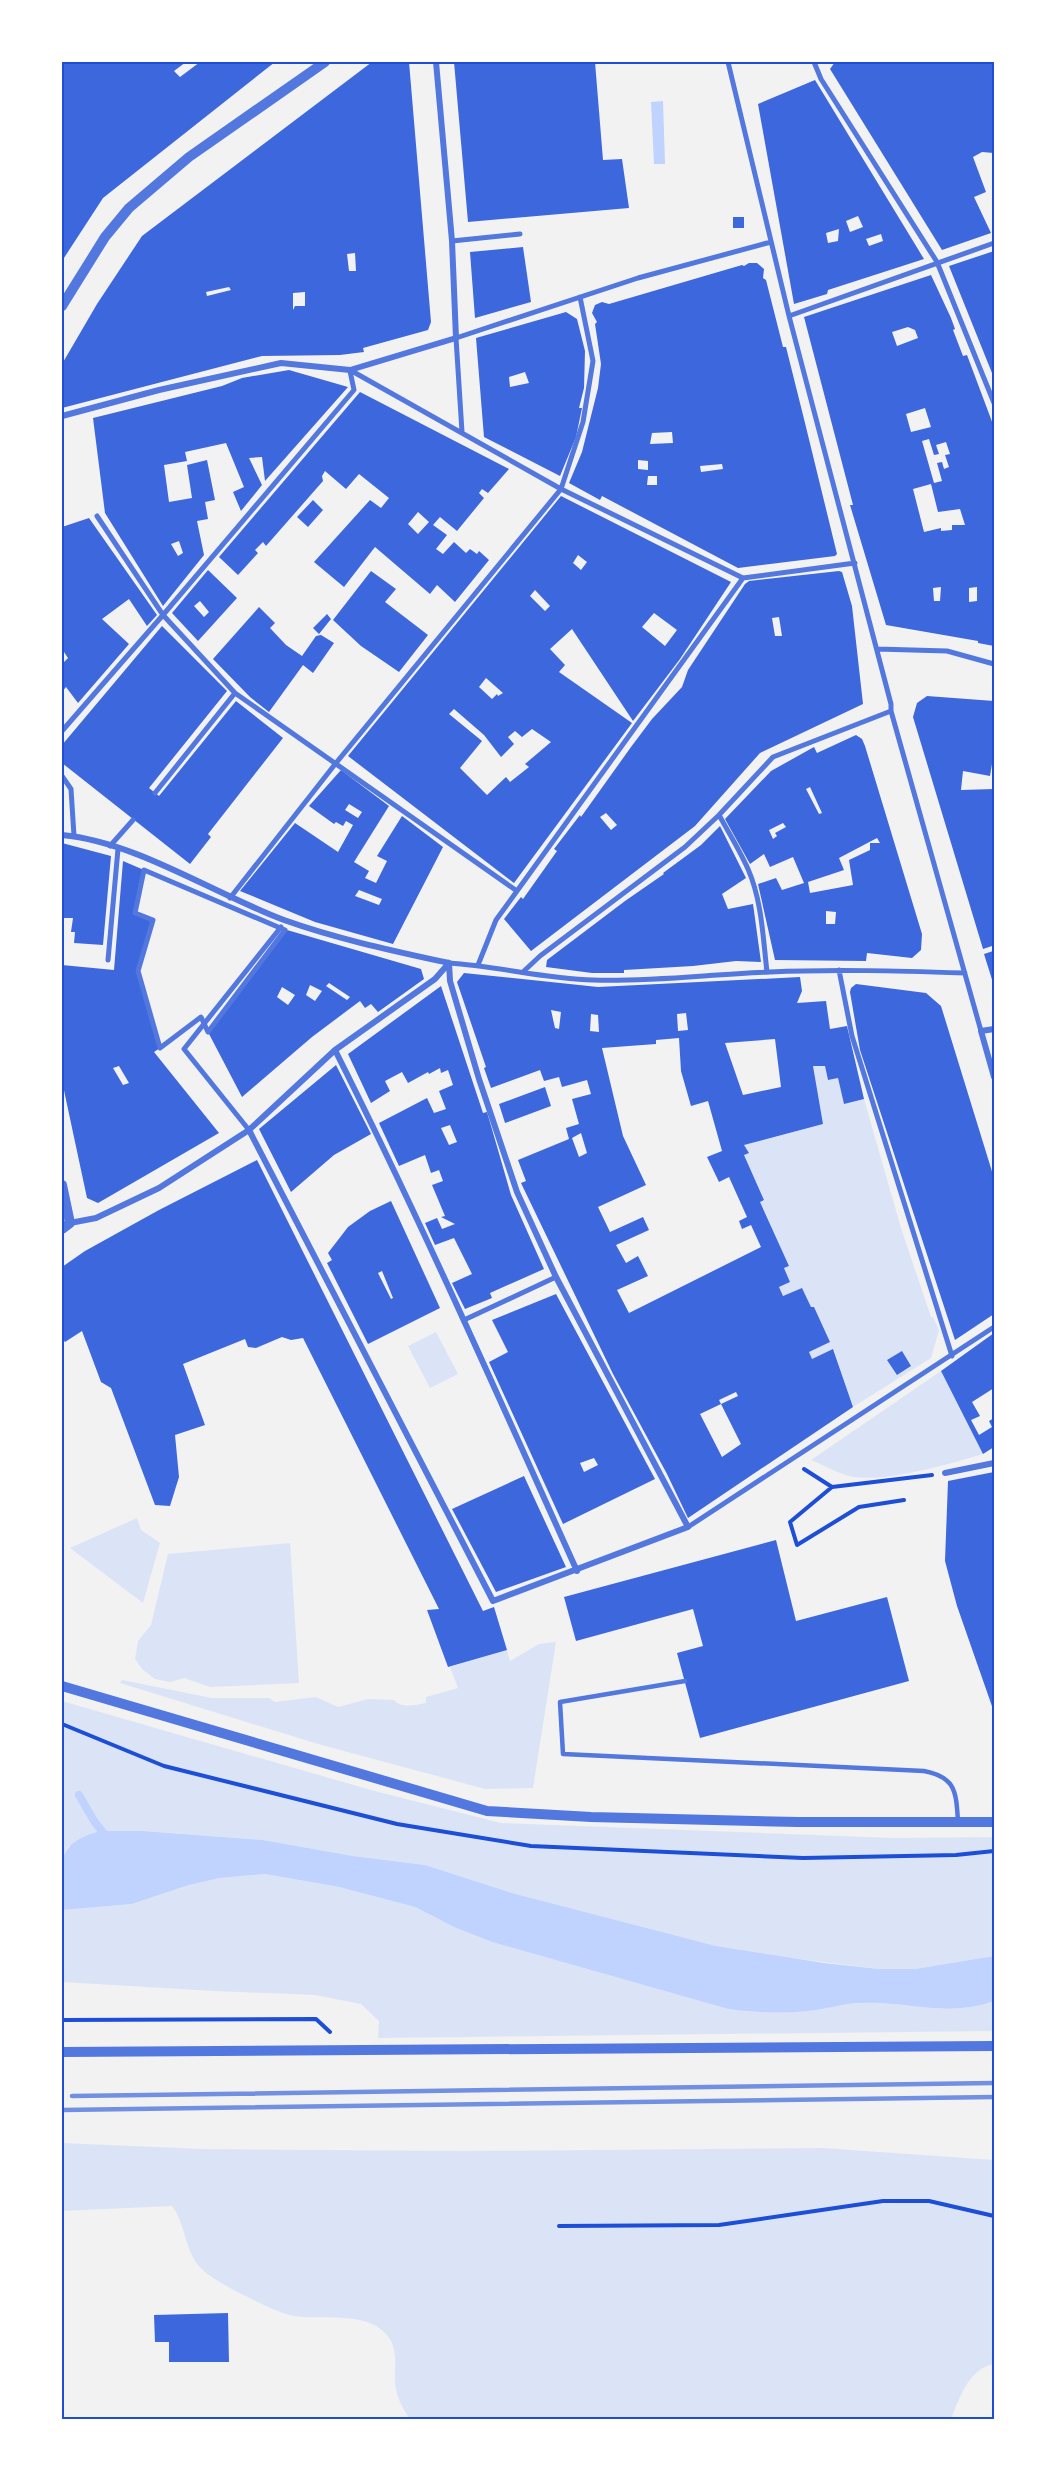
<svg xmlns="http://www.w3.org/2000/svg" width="1056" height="2481" viewBox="0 0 1056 2481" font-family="'Open Sans',sans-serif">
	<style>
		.green { fill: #dbe4f7 }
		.water { fill: #bfd3fe }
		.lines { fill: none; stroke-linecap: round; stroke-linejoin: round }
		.stream { stroke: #bfd3fe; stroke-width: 8 }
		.building { fill: #3d67dc; fill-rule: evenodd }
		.path { stroke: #1d4ed8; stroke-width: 4 }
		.service { stroke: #5277de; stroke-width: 4.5 }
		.pedestrian { stroke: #5277de; stroke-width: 5 }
		.minor { stroke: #5277de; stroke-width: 6 }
		.tertiary { stroke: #5277de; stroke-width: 10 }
		.rail { stroke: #7290e2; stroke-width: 4.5 }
		.neatline { fill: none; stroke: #1d4ed8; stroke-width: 2 }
	</style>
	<rect width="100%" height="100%" fill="#f2f2f2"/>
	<path class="green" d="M822,1065L825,1066L828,1080L838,1078L844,1104L864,1099L901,1228L931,1317H933L939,1330L931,1358L853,1407L834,1350L812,1359L809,1352L830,1342L814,1307H811L802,1288L783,1296L779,1287L790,1282L784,1268L789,1266L760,1202L764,1199L744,1155L748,1152L744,1145L823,1124L813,1066Z
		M436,1332L458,1374L430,1388L408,1346Z
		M941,1371L983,1454C949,1464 889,1482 854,1477C840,1475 824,1465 811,1460Z
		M137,1518L141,1530L160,1543L143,1603L70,1548Z
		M290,1543L299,1683L210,1687L184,1678L170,1682L155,1679L142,1669L135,1659L138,1641L151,1625L168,1554Z
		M556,1642L533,1788L485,1789L318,1744L120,1683L122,1680L212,1698H269L275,1702L316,1697L338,1707L368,1699L394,1700C403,1709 415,1705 426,1703V1697L458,1688L450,1667L507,1650L510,1661L539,1644Z
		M62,1701L371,1790L501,1823L894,1838L994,1837V1956L915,1969H879L790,1958L716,1946L512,1893L425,1865L353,1856L263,1840L144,1831H101L68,1847L62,1861Z
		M265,1874L339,1887L415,1907L456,1928L492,1942L728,2009C757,2013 786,2014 816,2010C831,2008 846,2003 861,2003C909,2001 946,2018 994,2001V2031L378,2038L379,2021L361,2004L315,1995L214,1991L62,1982V1910L132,1904L189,1885L220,1878Z
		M62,2143L203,2149L464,2151L823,2148L994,2160V2364C969,2368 959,2399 951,2419H410C402,2408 396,2396 395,2382C394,2365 399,2348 386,2334C363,2309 318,2322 289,2315C271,2310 217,2283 204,2271C184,2254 187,2226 172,2206L62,2211Z"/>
	<path class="water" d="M663,101L665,164H654L651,102Z
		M101,1831H143L263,1840L353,1856L425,1865L512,1893L716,1946L824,1963L879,1969H915L994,1956V2001C946,2018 909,2001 861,2003C846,2003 831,2008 816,2010C786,2014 757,2013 728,2009L492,1942L456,1928L415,1907L339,1887L265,1874L220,1878L189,1885L132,1904L62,1910C61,1868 52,1843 101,1831Z"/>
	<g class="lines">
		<path class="stream" d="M79,1795L94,1821L108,1839"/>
	</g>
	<path class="building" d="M62,62H186L174,71L180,77L200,62H275L103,198L62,261Z
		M372,62H409L431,322L428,330L363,348L364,352L340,355L262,356L62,408V364L97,304L142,236ZM355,253L356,271H349L347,254ZM229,287L231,290L207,296L206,292ZM305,292V306H295L293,310V293Z
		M454,62H595L603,160L622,159L629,208L468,222Z
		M835,62H994V153L982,152L973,157L986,192L974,197L991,233L942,250L830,69Z
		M815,80L924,259L828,290L827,294L794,304L758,104ZM858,216L863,227L850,232L846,221ZM839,229L838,241L828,243L826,233ZM881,234L883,241L869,246L866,239Z
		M733,217H744V228H733Z
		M523,247L531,302L475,318L470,252Z
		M994,251V378L949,266Z
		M749,263H757L764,269L763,278L766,280L783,347H786L805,423L837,554L835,556L738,568L602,496L600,500L569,483L582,452L598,388L601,364L595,324L597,322L592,313L595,305L602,302L609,304L742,265L744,266ZM672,432L673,443L650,444L652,433ZM638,460L648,461V470L638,469ZM722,464L723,469L701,472L700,466ZM648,476H657V485H647Z
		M931,275L951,318L955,329L953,330L963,356L967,355L994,427L993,502L994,646L978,643V641L886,625L850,505H853L804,317ZM908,327L915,330L918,338L897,346L892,332ZM925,408L931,427L911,432L906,414ZM929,439L934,455L939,454L936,445L946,442L950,454L945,455L949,467L944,469L942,462L937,463L942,481L934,483L922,441ZM931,484L938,512L960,509L965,525H952V530L941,531V528L924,532L913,489ZM941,587L940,601H934L933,588ZM977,587V601L969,602V588Z
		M566,312L577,319L585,351L584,388L579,408H582L576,437L560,476L484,437L476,338ZM525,372L529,383L510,387L509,377Z
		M289,370L348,387L265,481L262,457L249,458L262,485L241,511L233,492L244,487L226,443L185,452L187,461L164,465L169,502L192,498L187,465L207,460L215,500L205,502L208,519L197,521L204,555L163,606L105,513L93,418L222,386L242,378ZM179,541L183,553L178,556L171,544Z
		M360,392L509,469L488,493L482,489L479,493L484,498L457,531L440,517L433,525L447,535L436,549L443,554L454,542L466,553L470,549L477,554L479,551L489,560L455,602L437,585L430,594L375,547L344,587L314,562L370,500L381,508L389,498L359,474L346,489L325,471L322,476L323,481L266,546L263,542L255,550L258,553L238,575L219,557ZM418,512L429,522L418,534L408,524Z
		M561,496L731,582L680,659L633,721L572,629L550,649L565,665L559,672L632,723L514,883L348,756ZM578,555L587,562L581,570L573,563ZM535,590L550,606L545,611L530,596ZM654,613L677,630L665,646L642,627ZM486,678L503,693L498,696L497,694L492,699L479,687ZM454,709L484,735L501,757L514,744L508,737L515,731L522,737L532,729L551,742L525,764L529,767L510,782L506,777L487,795L460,768L482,741L449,714Z
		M313,500L323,510L308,527L297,517Z
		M89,518L157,615L147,626L129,599L102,619L129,644L78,703L66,687L62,692V664L68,658L62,649V527Z
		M208,570L237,598L198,641L172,613ZM200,601L209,612L204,617L194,606Z
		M371,571L396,589L385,602L428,635L399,672L361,646L333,620Z
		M839,571L842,572L852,606L863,704L760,753L695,826L531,951L504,919L521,897L523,899L557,851L554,849L580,815L581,817L631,747L652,719L682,687L688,670L745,584L749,581ZM779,617L782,636H775L772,618ZM606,813L617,825L611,830L600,817Z
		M259,607L275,623L270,628L286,645L302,656L316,636L321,635L334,643L313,673L303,665L269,712L250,697L213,659Z
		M327,614L331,619L319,634L313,628Z
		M162,626L227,691L149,788L159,796L236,701L283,738L208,834L211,837L190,864L62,763V745Z
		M927,696L994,701V752L990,776L963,771L961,790L994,789V986L984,954L993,951L992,946L983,949L913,717L917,703Z
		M856,735L862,739L865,746L922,934L921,950L912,958L867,953L866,961L775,960L758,884L776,878L782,890L804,883L793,857L770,867L764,854L750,864L725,819L771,771L814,747L817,753ZM810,787L822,813L819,814L806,789ZM783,823L786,827L775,833L777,836L773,839L769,830ZM877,838L880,843H870V850L849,860L853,885L810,893L808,882L844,870L839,858ZM826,911L836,912L835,924H826Z
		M341,770L389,806L354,862L369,871L365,878L376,883L387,861L377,856L402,816L443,847L393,944L315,922L240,891L295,823L338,852L353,825L346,821L343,826L336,822L334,824L309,806ZM349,804L362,812L358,818L345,810ZM359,890L382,899L379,905L355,896Z
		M720,826L746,878L722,894L728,909L753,904L761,962L736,961L693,966L624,970V973H592L546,967L547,960L625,901L664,874L663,873L701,845Z
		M62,843L111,856L103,945L74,943L75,932H71L73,918H62Z
		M123,861L144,870L135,913L153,920L138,971L160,1048L154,1052L219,1133L98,1203L87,1198L62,1081V965L114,970ZM119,1066L129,1083L123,1085L113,1068Z
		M287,930L421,969L424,979L378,1012L371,1004L365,1008L360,1001L312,1037L242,1097L208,1032ZM329,983L350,997L347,1000L326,986ZM310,985L322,991L315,1001L306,995ZM282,987L295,995L288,1005L277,997Z
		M464,973L598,987L800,977L802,991L797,1003L826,1001L830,1029L847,1026L864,1099L844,1104L838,1078L828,1080L825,1066H813L823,1124L744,1145L749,1153L744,1155L764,1200L760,1202L789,1266L784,1268L790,1282L779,1287L783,1296L802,1288L811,1307H814L830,1342L809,1352L812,1359L833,1349L853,1407L688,1518L667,1474L613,1374L521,1183L526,1181L518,1160L569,1139L566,1128L579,1124L572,1099L591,1094L587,1080L562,1087L559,1077L544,1081L540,1070L491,1088L484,1068L486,1067L457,982ZM551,1010L561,1012L559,1029L555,1028ZM686,1013L688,1030L678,1031L677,1014ZM591,1014L598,1015L599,1032L590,1031ZM679,1038L681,1071L691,1106L708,1101L722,1151L707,1157L719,1182L729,1177L747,1217L739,1221L742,1229L751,1225L761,1247L629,1313L617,1290L648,1276L638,1256L626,1263L616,1245L649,1230L643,1217L610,1232L598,1207L646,1185L623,1136L602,1048L656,1044V1040ZM775,1039L781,1087L743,1095L725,1043ZM581,1133L587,1153L579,1157L572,1138ZM736,1392L738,1396L721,1404L741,1444L722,1457L700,1414L721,1404L719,1400Z
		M856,984L926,993L941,1006L994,1178V1314L955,1340L860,1050L850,992L851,988Z
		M441,986L483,1113L487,1112L511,1195L544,1269L490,1293L492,1298L465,1309L452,1283L472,1274L454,1238L435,1245L425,1223L437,1218L442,1229L455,1224L441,1217L445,1216L432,1185L443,1181L439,1170L431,1173L425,1155L399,1166L379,1123L427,1098L434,1113L446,1109L439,1091L453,1085L448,1070L441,1073L440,1068L429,1074L428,1072L408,1083L402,1072L385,1081L390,1091L371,1103L348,1054ZM450,1125L457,1142L449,1145L441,1128Z
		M336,1065L371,1134L334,1155L291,1192L259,1129Z
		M545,1087L551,1106L505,1123L499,1104Z
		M257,1160L483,1611L494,1607L507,1650L448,1667L427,1610L439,1609L303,1338L291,1340L282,1337L256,1348L248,1347L245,1339L183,1364L205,1425L175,1435L179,1477L170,1506L155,1505L111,1388L101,1382L82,1331L65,1342L62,1338V1267L85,1251L159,1210Z
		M391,1201L440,1308L368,1344L327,1263L332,1260L328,1253L348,1227L370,1211ZM382,1271L393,1298L391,1299L378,1273Z
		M556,1294L655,1479L563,1524L489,1362L508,1352L492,1320ZM594,1458L598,1465L584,1472L580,1463Z
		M994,1333V1388L972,1402L980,1416L971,1420L979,1435L992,1427L989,1421L994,1418V1447L983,1454L941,1371Z
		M902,1351L911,1366L897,1375L887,1360Z
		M994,1472V1712L957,1606L945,1561L948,1481Z
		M524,1476L566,1567L496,1592L452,1509Z
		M776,1540L796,1621L887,1597L909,1681L700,1738L677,1653L703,1646L693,1609L576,1641L564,1597Z
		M228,2313L229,2362H169V2342H155L154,2315Z"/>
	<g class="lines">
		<path class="path" d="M804,1469L832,1487L932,1475
			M832,1487L790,1522L797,1545L859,1507L904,1500
			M62,1724L164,1766L397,1824L531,1846L803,1858L956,1855L994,1851
			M62,2020L316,2019L330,2032
			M559,2226L719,2225L883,2201H929L994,2216"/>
		<path class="service" d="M685,1681L560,1702L563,1754L924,1771C956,1777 956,1792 958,1821"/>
		<path class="pedestrian" d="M728,62L789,316L891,704V711L981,1031
			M814,62L821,79L937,262L994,403
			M452,241L520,234
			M789,316L994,243
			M350,370L561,489L743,578L855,563
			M462,432L456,338L638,278L771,242
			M97,516L163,615L235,693L517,891L496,920L478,965
			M877,649L947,651L994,664
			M62,731L163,615L354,390L350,371
			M62,776L71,789L74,836
			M155,793L235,693
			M719,815C729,833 740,851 748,869C762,901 763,938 767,972
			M110,846L133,820
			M144,870L285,930L208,1032L201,1017L160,1048L138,971L153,920L135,913Z
			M517,891L743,578
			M230,898L336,763L561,489L583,422L593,361L580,297
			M108,960L118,849
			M449,963C497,966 545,979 593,980C652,982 711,974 770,972C835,969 900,971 965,973
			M839,970L852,1036L952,1356
			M524,971L540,956L685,847L719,815L773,757L891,711
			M249,1130L184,1049L281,927
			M464,1320L556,1277
			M688,1527L994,1327"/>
		<path class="minor" d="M62,416L159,390L281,363L350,370L456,338L452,241L436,62
			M62,835C137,842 214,894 284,920C337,939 394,951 449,963
			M994,1029L981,1031L994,1077
			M335,1050C421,1221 498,1396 577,1571
			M249,1130L493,1601L688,1527L556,1277L517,1192L479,1079L450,981L449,963
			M70,1223L96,1218L159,1188L249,1130L335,1050L435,979L449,963
			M945,1473L994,1463"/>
		<path class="tertiary" d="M62,306L105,237L129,208L189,157L325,62
			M62,1185L70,1223L62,1229
			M62,1686L487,1811L591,1817L798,1822H994
			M62,2052L994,2046"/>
		<path class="rail" d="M72,2096L994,2083
			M62,2110L994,2097"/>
	</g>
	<rect width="1056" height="2481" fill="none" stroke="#ffffff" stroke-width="126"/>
	<rect x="63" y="63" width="930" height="2355" class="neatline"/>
</svg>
